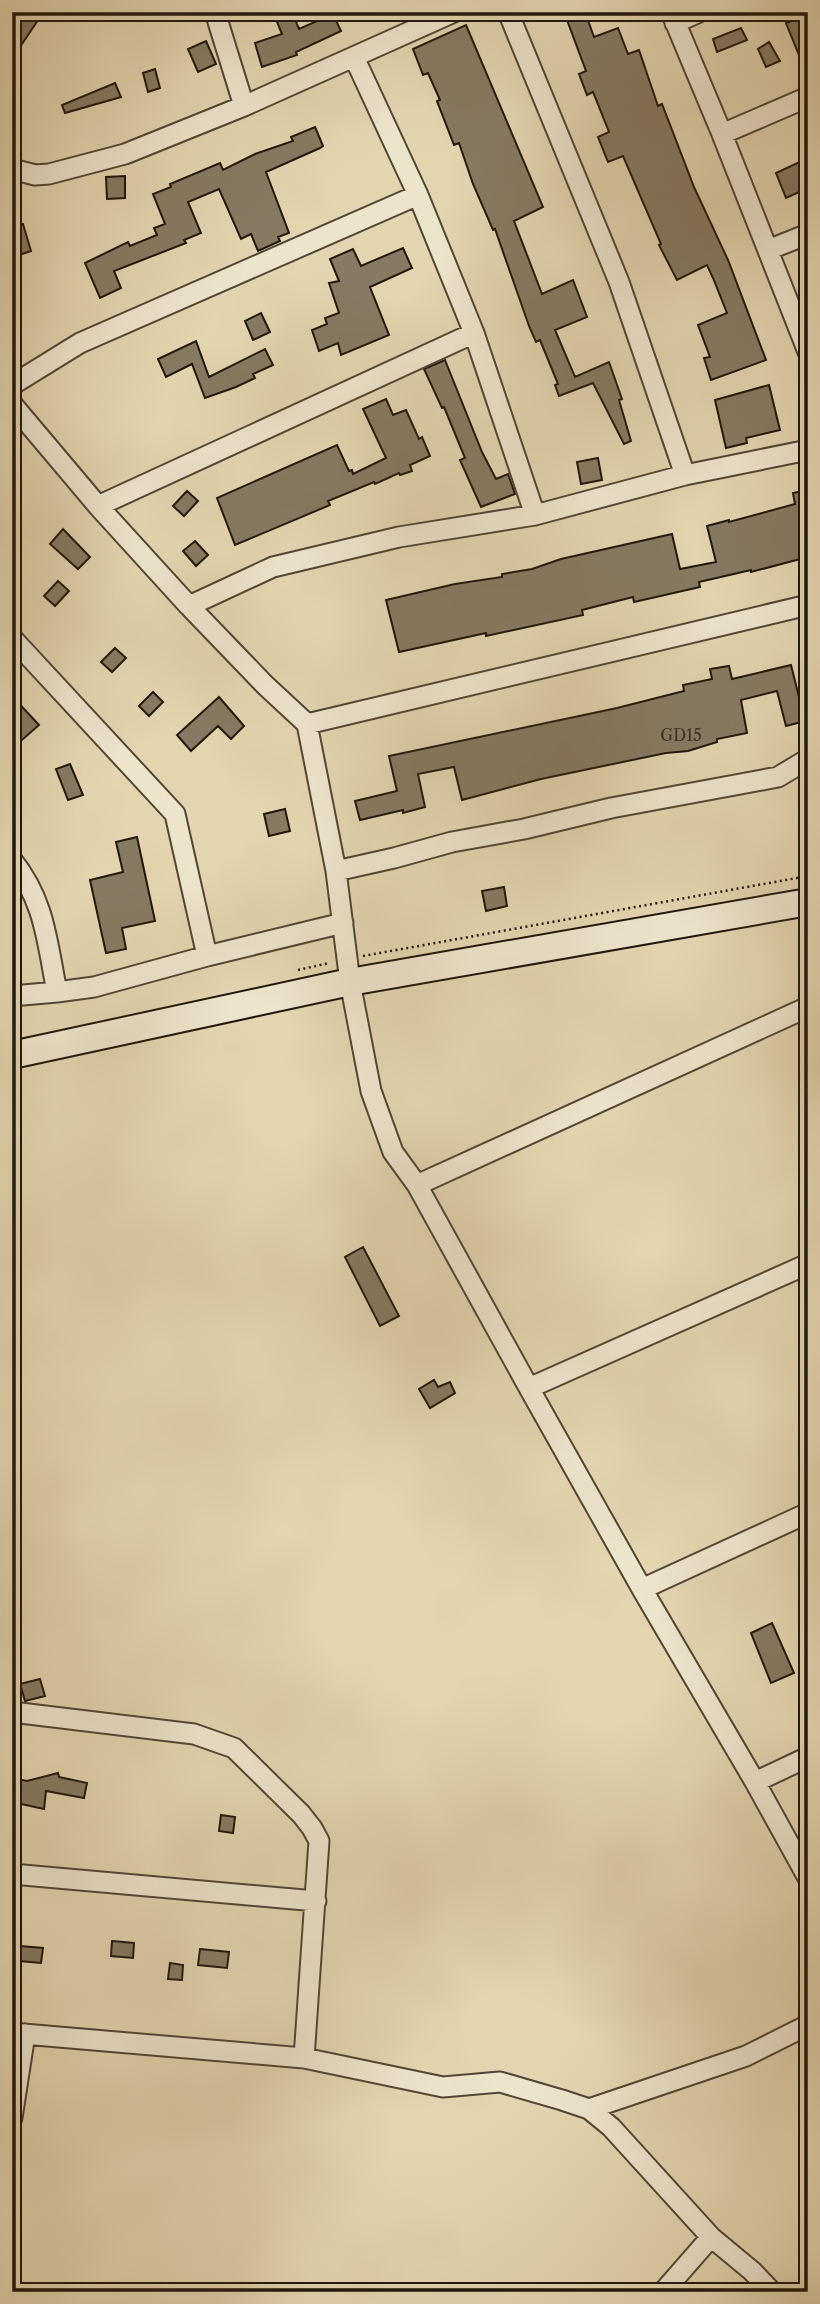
<svg xmlns="http://www.w3.org/2000/svg" width="820" height="2304" viewBox="0 0 820 2304" font-family="'Libre Caslon Text',serif">
	<style>
		.building { fill: #867a62; stroke: #21170d; stroke-width: 2 }
		.lines { fill: none; stroke-linecap: round; stroke-linejoin: round }
		.street-casing { stroke: #524636; stroke-width: 23 }
		.secondary-casing { stroke: #21170d; stroke-width: 30 }
		.path { stroke: #21170d; stroke-width: 2.5; stroke-dasharray: 2 3.5; stroke-linecap: butt }
		.street { stroke: #ede4cc; stroke-width: 19 }
		.secondary { stroke: #ede4cc; stroke-width: 26 }
		.labels { text-anchor: middle; stroke-width: 6; stroke-linejoin: round; paint-order: stroke }
		.number-label { font-size: 16px; fill: #3a3022 }
	</style>
	<rect width="100%" height="100%" fill="#e3d5b0"/>
	<filter id="stains"><feTurbulence type="fractalNoise" baseFrequency=".00286" numOctaves="4"/><feColorMatrix values="0 0 0 0 .2 0 0 0 0 .09 0 0 0 0 .02 0 0 0 .5 -.17"/></filter>
	<radialGradient id="worn" r=".72"><stop offset=".6" stop-color="#630" stop-opacity="0"/><stop offset="1" stop-color="#630" stop-opacity=".3"/></radialGradient>
	<path class="building" d="M12,12H32L40,17L12,59Z
		M273,12H292L299,29L333,14L341,31L296,52L297,55L262,67L255,43L282,34Z
		M564,12H585L594,37L618,28L628,54L639,50L658,106L662,104L694,187L728,260L766,360L711,380L704,358L710,357L698,325L727,313L713,278L707,265L677,280L659,245L661,244L623,156L608,162L598,137L609,132L593,92L587,95L579,74L586,71Z
		M808,15V75H807L786,23Z
		M466,25L543,207L514,221L542,294L573,280L587,317L555,330L575,377L609,362L622,399L619,400L631,441L624,444L593,383L559,396L555,385L558,384L540,340L536,342L529,326L495,229L493,230L473,184L459,143L454,145L437,101L440,100L428,73L423,75L413,49Z
		M741,28L747,40L717,52L713,39Z
		M206,41L216,64L198,72L188,49Z
		M769,42L780,61L766,67L758,49Z
		M155,69L160,88L148,92L143,73Z
		M115,83L121,97L65,113L62,105Z
		M315,127L323,146L320,148L266,172L289,233L278,237L280,241L258,251L251,234L241,239L219,189L188,202L201,233L184,240L186,243L114,271L121,288L100,298L85,263L128,242L130,246L157,235L154,228L165,224L153,194L171,187L170,184L220,163L223,170L255,154L293,141L291,137Z
		M808,158V188L786,198L776,173Z
		M125,176V198L107,199L106,177Z
		M23,224L31,251L19,255L12,227Z
		M403,248L412,268L370,287L389,335L341,355L338,343L319,351L312,330L327,324L325,318L339,313L329,283L339,281L330,259L353,249L361,266Z
		M261,313L270,332L253,340L245,321Z
		M196,341L209,377L265,349L273,365L253,374L255,378L236,387L205,398L192,364L166,377L158,359Z
		M445,360L482,452L496,479L508,474L515,494L481,507L460,460L465,458L444,407L442,408L424,369Z
		M769,385L780,430L746,438L747,443L726,448L715,400Z
		M386,399L393,415L406,410L419,439L422,437L430,456L410,465L412,471L400,475L399,473L375,484L374,482L328,501L330,505L235,545L217,498L337,445L349,471L352,470L353,474L386,458L363,409Z
		M598,458L602,480L581,484L577,462Z
		M808,490V557L751,572V570L699,582L700,587L634,602L633,597L582,610L583,615L486,636V633L399,652L386,600L455,584L502,577V574L532,569L561,559L672,534L680,569L716,562L707,526L729,520V522L795,504L793,493Z
		M187,491L198,501L184,516L173,506Z
		M63,529L90,557L78,569L50,544Z
		M195,541L208,555L196,566L183,551Z
		M58,581L69,591L55,606L44,596Z
		M115,648L126,658L112,672L101,662Z
		M791,665L805,721L786,726L777,691L741,700L747,733L717,739V742L688,751L666,753L541,779L462,800L454,767L418,774L425,807L403,813V810L360,820L355,801L397,791L389,756L617,708L684,691L683,685L712,679L710,669L729,666L732,679Z
		M153,692L163,702L149,716L139,706Z
		M12,696L39,725L22,740L12,730Z
		M219,697L244,726L231,739L218,726L191,751L177,735Z
		M70,764L83,795L68,800L56,769Z
		M285,809L290,831L269,836L264,814Z
		M137,837L155,921L122,928L126,949L106,953L90,880L123,872L116,842Z
		M504,887L507,906L486,911L482,891Z
		M363,1247L399,1316L380,1326L345,1257Z
		M434,1380L438,1387L450,1382L455,1393L430,1408L419,1389Z
		M772,1623L794,1673L771,1683L751,1633Z
		M40,1679L45,1696L25,1701L20,1684Z
		M58,1773L59,1777L87,1783L84,1798L46,1791L44,1809L12,1802V1778L27,1781Z
		M221,1815L235,1817L233,1833L219,1831Z
		M112,1941L134,1943L133,1958L111,1956Z
		M20,1946L43,1948L41,1963L19,1961Z
		M200,1949L229,1952L227,1968L198,1965Z
		M170,1963L183,1965L182,1980L168,1979Z"/>
	<g class="lines">
		<defs>
			<path id="street" d="M215,12L244,106
				M508,12L619,282L685,475
				M671,12L722,134L808,352
				M675,23L699,12
				M354,57L418,195L474,333L535,515
				M722,134L808,97
				M12,169L35,175L49,174L125,154L244,106L454,12
				M768,250L808,234
				M12,385L80,343L418,195
				M12,404L98,506L189,606L265,685L307,724L336,871L350,982L371,1091L393,1152L417,1185L529,1388L642,1589L755,1782L808,1878
				M98,506L474,333
				M189,606L273,567L399,537L535,515L685,475L808,450
				M12,638L175,814L207,956
				M307,724L808,605
				M12,860C45,901 47,942 57,992L12,996
				M336,871L394,858L452,842L524,829L611,808L778,777L808,759
				M57,992L94,987L207,956L343,923
				M417,1185L808,1007
				M529,1388L808,1264
				M642,1589L808,1513
				M12,1712L194,1734L234,1748L301,1814L312,1828L319,1841L304,2058
				M755,1782L808,1757
				M12,1874L316,1901
				M12,2033L304,2058L443,2087L500,2082L562,2100L589,2109L611,2127L711,2237L752,2271L772,2292
				M589,2109L746,2056L808,2025
				M12,2118L25,2034
				M663,2292L711,2237"/>
			<path id="secondary" d="M12,1055L350,982L808,902"/>
		</defs>
		<use href="#street" class="street-casing"/>
		<use href="#secondary" class="secondary-casing"/>
		<path class="path" d="M363,956L808,876
			M298,970L329,963"/>
		<use href="#street" class="street"/>
		<use href="#secondary" class="secondary"/>
	</g>
	<g class="labels">
		<g class="number-label">
			<text x="681" y="741">GD15</text>
		</g>
	</g>
	<rect width="820" height="2304" fill="none" stroke="#e3d5b0" stroke-width="42"/>
	<rect x="14" y="14" width="792" height="2276" fill="none" stroke="#21170d" stroke-width="3.5"/>
	<rect x="21" y="21" width="778" height="2262" fill="none" stroke="#21170d" stroke-width="2"/>
	<rect width="100%" height="100%" filter="url(#stains)"/>
	<rect width="100%" height="100%" fill="url(#worn)"/>
</svg>
